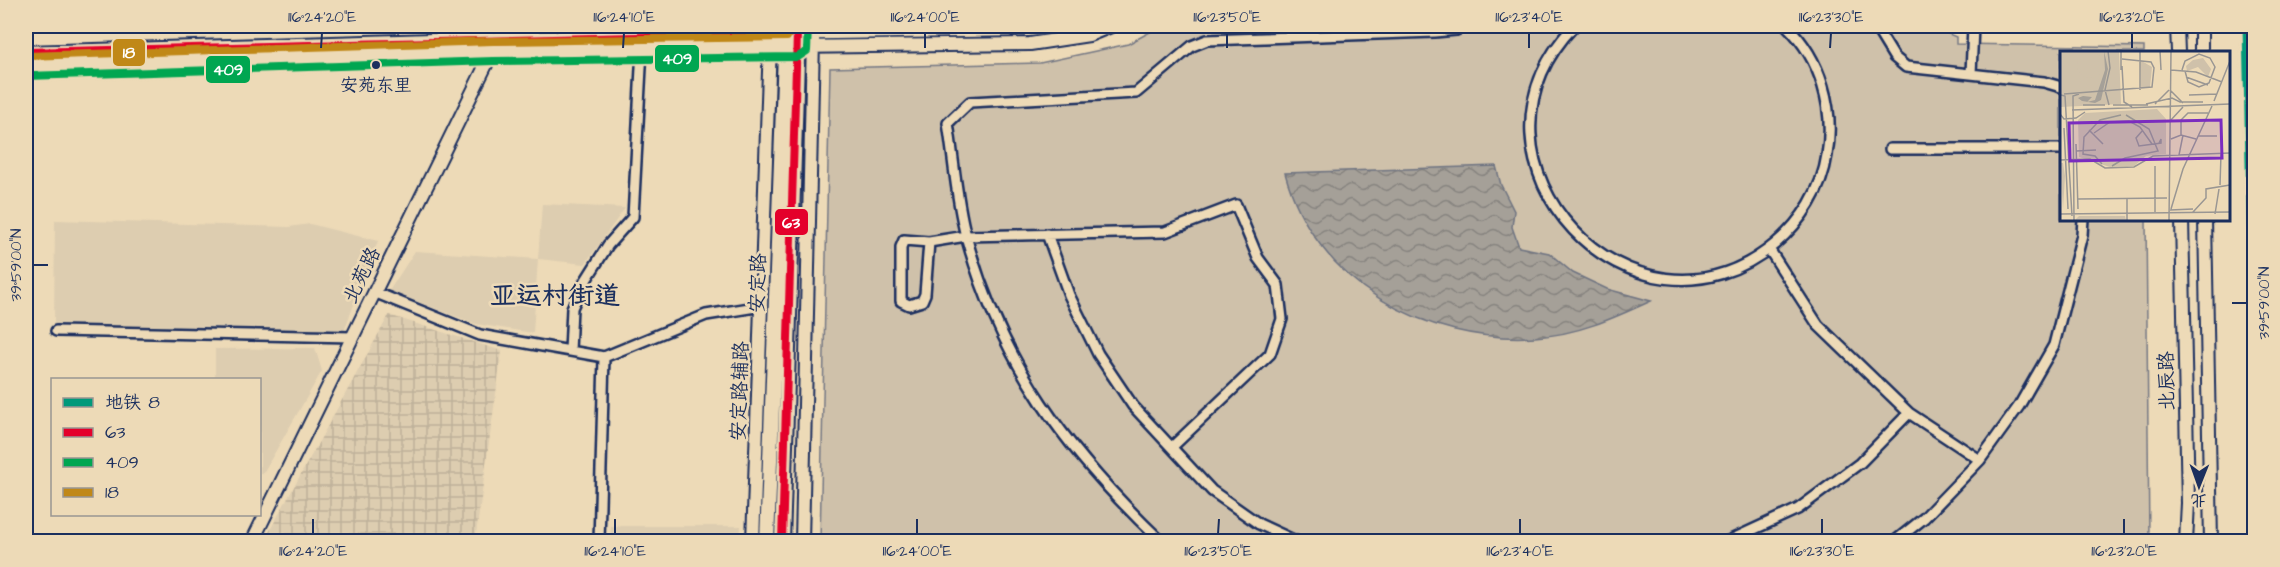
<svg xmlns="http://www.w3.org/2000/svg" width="2280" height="567" viewBox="0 0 2280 567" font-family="'Architects Daughter','LXGW WenKai TC',sans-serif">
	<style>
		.built { fill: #ddcdb0 }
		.industrial { fill: url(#industrial-grid) }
		.pitch { fill: #cfc1aa; stroke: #757884; stroke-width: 1.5 }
		.water { fill: url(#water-waves); stroke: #6e7381; stroke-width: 1.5 }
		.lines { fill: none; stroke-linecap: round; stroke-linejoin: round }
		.street-casing { stroke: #1b2f5e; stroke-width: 14 }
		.secondary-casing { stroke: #1b2f5e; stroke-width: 16 }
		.primary-casing { stroke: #1b2f5e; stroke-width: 18 }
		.street { stroke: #eddab7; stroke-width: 9 }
		.secondary { stroke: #eddab7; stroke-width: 12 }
		.primary { stroke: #eddab7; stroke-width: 14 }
		.bus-1-casing { stroke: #eddab7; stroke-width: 12 }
		.bus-2-casing { stroke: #eddab7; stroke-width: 12 }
		.bus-3-casing { stroke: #eddab7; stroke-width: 12 }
		.bus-1 { stroke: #e4002b; stroke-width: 8 }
		.bus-2 { stroke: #00a651; stroke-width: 8 }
		.bus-3 { stroke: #c08818; stroke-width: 8 }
		.metro-1-casing { stroke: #eddab7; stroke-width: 14 }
		.metro-1 { stroke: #00997a; stroke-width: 9 }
		.ticks { fill: none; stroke: #1b2f5e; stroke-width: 2 }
		.bus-dot { fill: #1b2f5e; stroke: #eddab7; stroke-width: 2 }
		.labels { text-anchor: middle; stroke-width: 5; stroke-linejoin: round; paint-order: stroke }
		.bus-label { font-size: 18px; fill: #1b2f5e; stroke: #eddab7 }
		.street-label { font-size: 20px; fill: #1b2f5e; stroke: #eddab7 }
		.district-label { font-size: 26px; font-weight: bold; fill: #1b2f5e; stroke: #eddab7 }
		.inset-road { fill: none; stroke: #999693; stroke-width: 1.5 }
		.view { fill: #7b2cbf; fill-opacity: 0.15; stroke: #7b2cbf; stroke-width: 3 }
		.inset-edge { fill: none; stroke: #1b2f5e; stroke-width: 3 }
		.line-badge { stroke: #eddab7; stroke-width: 2 }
		.badge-label { font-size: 16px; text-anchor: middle; font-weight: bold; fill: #fff }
		.neatline { fill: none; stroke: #1b2f5e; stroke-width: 2 }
		.ticks-label { font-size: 15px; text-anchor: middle; fill: #1b2f5e }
	</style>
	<defs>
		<pattern id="industrial-grid" width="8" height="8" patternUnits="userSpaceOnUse" patternTransform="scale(1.5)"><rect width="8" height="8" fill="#ddcdb0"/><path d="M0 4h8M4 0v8" fill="none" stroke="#bdb09a"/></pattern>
		<pattern id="water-waves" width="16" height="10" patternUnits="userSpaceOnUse" patternTransform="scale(1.5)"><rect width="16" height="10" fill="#a5a098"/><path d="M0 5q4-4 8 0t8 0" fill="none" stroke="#86837f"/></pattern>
	</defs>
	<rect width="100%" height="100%" fill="#eddab7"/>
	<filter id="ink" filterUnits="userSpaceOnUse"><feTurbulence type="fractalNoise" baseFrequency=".0167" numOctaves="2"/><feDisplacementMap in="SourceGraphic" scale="12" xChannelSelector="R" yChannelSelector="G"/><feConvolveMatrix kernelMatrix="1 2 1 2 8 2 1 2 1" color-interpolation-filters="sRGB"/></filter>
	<g filter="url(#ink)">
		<path class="built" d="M542,204L625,208L585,264L538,259L533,333L476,324L389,291L415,251L538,259Z
			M55,220L289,227L310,224L378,241L344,331L54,325Z
			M315,348L322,371L263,473H260V380L215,379V349Z
			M611,526H741L740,541H610Z"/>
		<path class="industrial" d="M389,315L502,351L475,541H264Z"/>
		<path class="pitch" d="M1161,26H1930L1956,37V44L2144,47V52H2061V219H2146L2149,541L820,542L830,68L1040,63L1128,44Z"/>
		<path class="water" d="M1496,166L1501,185L1514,211L1512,227L1519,247L1549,253L1573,273L1607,289L1651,301C1614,318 1577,335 1535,337C1425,344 1315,283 1285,173Z"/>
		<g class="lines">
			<defs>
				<path id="street" d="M1574,26C1444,162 1635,361 1775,244C1802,221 1822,190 1827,155C1835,109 1821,59 1787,26
					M1875,26L1894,57L1906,67L2044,82L2061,87
					M1971,74L1973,26
					M1890,149H2061
					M1047,234L1069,295L1098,354L1133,406L1212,491L1259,524L1298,542
					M929,242L925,294L922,301L909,305L901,301V247L904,240L929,242L966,236L1165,232L1236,205L1258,258L1278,285L1282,319L1270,354L1172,447
					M1769,249L1818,325L1909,413L1980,460
					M374,292L480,335L604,357L706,315L762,306
					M56,331L352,337
					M570,351L572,308L581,288L608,245L633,217L642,49
					M599,542L604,357
					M1162,542C1067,452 1001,364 966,236C956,199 954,160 948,123L970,102L1136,93L1192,46L1207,40L1435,32L1456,30L1465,26
					M1726,542L1798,509L1860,463L1909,413
					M1894,542L1924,518L1980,460L2019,406L2054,345L2082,235L2083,219"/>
				<path id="secondary" d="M2177,26L2178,52
					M2201,26V52
					M26,52L499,38L1028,30L1062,26
					M26,66L493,51L1030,44L1089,35L1111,26
					M2182,219L2188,503L2186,542
					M2205,219L2211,542
					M252,542L505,26
					M753,542L770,42
					M802,542L813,39"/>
				<path id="primary" d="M767,542L786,26
					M782,542L798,26"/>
			</defs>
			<use href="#street" class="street-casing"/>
			<use href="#secondary" class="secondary-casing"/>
			<use href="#primary" class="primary-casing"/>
			<use href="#street" class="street"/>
			<use href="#secondary" class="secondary"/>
			<use href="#primary" class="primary"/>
			<defs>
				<path id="bus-1" d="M26,52L797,33L782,542"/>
				<path id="bus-2" d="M26,76L493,61L798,57L807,51L808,26"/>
				<path id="bus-3" d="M26,56L493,41L787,37L788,26"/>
			</defs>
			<use href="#bus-1" class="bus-1-casing"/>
			<use href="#bus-2" class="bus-2-casing"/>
			<use href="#bus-3" class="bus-3-casing"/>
			<use href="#bus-1" class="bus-1"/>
			<use href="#bus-2" class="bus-2"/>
			<use href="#bus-3" class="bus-3"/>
			<defs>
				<path id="metro-1" d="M2247,26L2254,345"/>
			</defs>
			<use href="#metro-1" class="metro-1-casing"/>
			<use href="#metro-1" class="metro-1"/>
		</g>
	</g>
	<path class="ticks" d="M321,48L322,33M623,48L624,33M925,48V33M1227,48V33M1529,48V33M1830,48L1831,33M2132,48V33M33,265H48M2232,303H2247M313,534V519M615,534V519M917,534V519M1218,534L1219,519M1520,534V519M1822,534V519M2124,534V519"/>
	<circle class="bus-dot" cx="376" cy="65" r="5"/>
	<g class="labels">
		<g class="bus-label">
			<text x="376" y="91">安苑东里</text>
		</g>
		<g class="street-label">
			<text transform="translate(361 275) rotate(-64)" y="7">北苑路</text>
			<text transform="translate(757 283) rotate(-88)" y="7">安定路</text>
			<text transform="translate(2166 381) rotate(-91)" y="7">北辰路</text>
			<text transform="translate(739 391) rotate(-88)" y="7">安定路辅路</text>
		</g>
		<g class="district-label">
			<text x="555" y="304">亚运村街道</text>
		</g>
	</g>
	<g transform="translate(2060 51)">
		<rect width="170" height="170" fill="#eddab7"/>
		<path d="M0,0H59L61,53L0,56ZM143,7L151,18L148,26L138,16L127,20L126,15L133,9ZM80,9L92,16L90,36L81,37ZM0,112H3L5,125L3,158ZM19,165H65L66,169H15Z" fill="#cfc1aa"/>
		<path d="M17 14a13 13 0 1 1 26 0a13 13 0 1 1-26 0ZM97,58L106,68V103L86,105L74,115L50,116L19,106L18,69L25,62Z" fill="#cfc1aa"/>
		<path d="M44,0L48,18L41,49L35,52L22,50L18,47L23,45L32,46L27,51L35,49L45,19Z" fill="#a5a098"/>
		<path class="inset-road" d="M48,0L50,17L45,39L49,54M61,0V19M100,0L101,19M62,15L64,51L72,56M111,19L136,21L162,31M122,19L125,10L139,3L150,7L155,16L149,32L139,36L128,31L125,20M126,26L148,34M80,39V0M110,39L123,52M4,43L92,36L94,17L91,11L62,8M1,44L5,45L12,165M129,44L157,43M154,50L170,10M86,53L112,47L120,51H143M95,53L109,39M23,54H45M53,54H88M12,59L170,53M0,63L4,68L16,67L25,61M110,70L123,56M4,77L8,158M29,79L43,93M83,79L76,87L79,95L101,92V88L99,92M34,82L50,71L69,70L80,76L92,93M121,84V69L128,62H148M138,85H157M111,88L121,84L136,88M16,93L18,158M16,100L36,99M119,104L123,84M0,109L30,108L45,117L74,116L93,105L170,102M42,113L35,105L23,103L24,86L40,69L61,64M52,115L65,107L98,100L89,78L66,64M160,134L161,103M67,147V169M18,148L107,147M111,158L123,118L152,55M110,159L133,158M95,161V115M133,161L146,147V138L170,134M0,163L170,161M155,163L159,138M14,169L13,45L19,43M109,169L111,0"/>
		<path class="view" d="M161,69L162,107L10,110L9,72Z"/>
		<rect width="170" height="170" class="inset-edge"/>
	</g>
	<g class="line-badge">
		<rect x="112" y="38" width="34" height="29" rx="6" fill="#c08818"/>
		<rect x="654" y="44" width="46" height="29" rx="6" fill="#00a651"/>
		<rect x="205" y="55" width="46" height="29" rx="6" fill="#00a651"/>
		<rect x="774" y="208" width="35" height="28" rx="6" fill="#e4002b"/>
	</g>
	<g class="badge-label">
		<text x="129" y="58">18</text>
		<text x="677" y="64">409</text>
		<text x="228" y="75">409</text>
		<text x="791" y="228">63</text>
	</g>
	<rect width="2280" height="567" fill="none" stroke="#eddab7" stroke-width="66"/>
	<rect x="51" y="378" width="210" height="138" fill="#eddab7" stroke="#999693" stroke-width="1.5"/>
	<rect x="63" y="398" width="30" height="9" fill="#00997a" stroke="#999693" stroke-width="1.5"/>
	<text x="105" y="408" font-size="18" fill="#1b2f5e">地铁 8</text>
	<rect x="63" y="428" width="30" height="9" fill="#e4002b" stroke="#999693" stroke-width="1.5"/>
	<text x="105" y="438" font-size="18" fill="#1b2f5e">63</text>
	<rect x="63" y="458" width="30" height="9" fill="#00a651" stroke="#999693" stroke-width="1.5"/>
	<text x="105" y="468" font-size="18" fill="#1b2f5e">409</text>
	<rect x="63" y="488" width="30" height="9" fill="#c08818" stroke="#999693" stroke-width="1.5"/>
	<text x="105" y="498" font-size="18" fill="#1b2f5e">18</text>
	<g transform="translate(2199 486) rotate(181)" stroke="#eddab7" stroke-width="4.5" paint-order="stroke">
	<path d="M0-4.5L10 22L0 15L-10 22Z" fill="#1b2f5e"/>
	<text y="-9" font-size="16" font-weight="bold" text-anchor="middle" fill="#1b2f5e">北</text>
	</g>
	<rect x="33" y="33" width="2214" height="501" class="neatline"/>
	<g class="ticks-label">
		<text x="322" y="22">116°24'20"E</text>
		<text x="624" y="22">116°24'10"E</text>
		<text x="925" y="22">116°24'00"E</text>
		<text x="1227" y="22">116°23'50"E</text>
		<text x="1529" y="22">116°23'40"E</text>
		<text x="1831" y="22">116°23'30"E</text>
		<text x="2132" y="22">116°23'20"E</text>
		<text transform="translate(16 265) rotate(-90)" y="5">39°59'00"N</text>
		<text transform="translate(2264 303) rotate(-90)" y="5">39°59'00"N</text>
		<text x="313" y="556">116°24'20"E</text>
		<text x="615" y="556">116°24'10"E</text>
		<text x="917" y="556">116°24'00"E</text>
		<text x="1218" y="556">116°23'50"E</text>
		<text x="1520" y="556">116°23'40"E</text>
		<text x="1822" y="556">116°23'30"E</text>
		<text x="2124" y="556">116°23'20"E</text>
	</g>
</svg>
